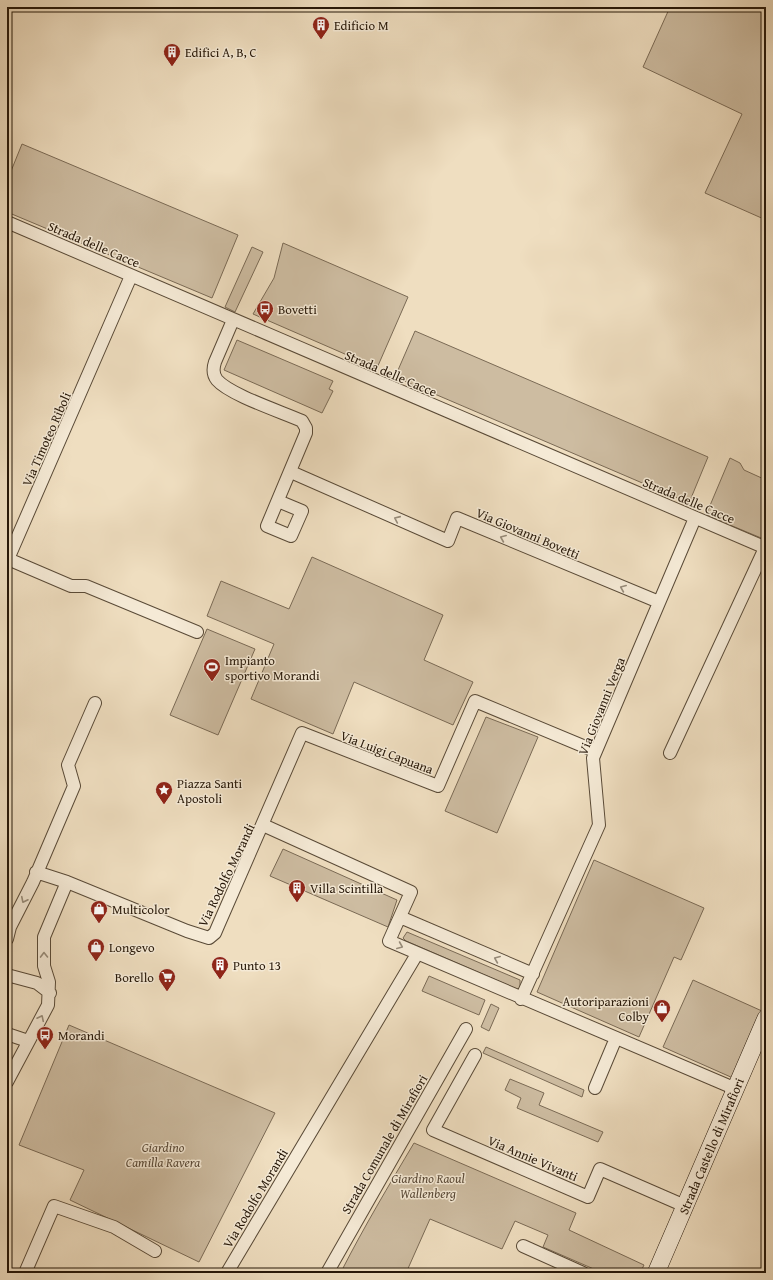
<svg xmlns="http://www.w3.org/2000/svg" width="773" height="1280" viewBox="0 0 773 1280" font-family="'Gentium Book Plus',serif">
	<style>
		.green { fill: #cdbca1; stroke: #7a6a55 }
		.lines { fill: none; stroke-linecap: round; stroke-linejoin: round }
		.street-casing { stroke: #594a37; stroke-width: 14 }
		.secondary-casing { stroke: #271809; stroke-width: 18 }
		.street { stroke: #f5ead6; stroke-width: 12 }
		.secondary { stroke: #f5ead6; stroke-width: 17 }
		.oneway { stroke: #988c7a }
		.labels { text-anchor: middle; stroke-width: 3; stroke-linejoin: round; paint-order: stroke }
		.poi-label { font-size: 13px; fill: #271809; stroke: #f5ead6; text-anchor: start }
		.street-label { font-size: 13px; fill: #271809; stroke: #f5ead6 }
		.park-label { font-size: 13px; font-style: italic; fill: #594937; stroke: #f5ead6 }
	</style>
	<rect width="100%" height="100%" fill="#efdec0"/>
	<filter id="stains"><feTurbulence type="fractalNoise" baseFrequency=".005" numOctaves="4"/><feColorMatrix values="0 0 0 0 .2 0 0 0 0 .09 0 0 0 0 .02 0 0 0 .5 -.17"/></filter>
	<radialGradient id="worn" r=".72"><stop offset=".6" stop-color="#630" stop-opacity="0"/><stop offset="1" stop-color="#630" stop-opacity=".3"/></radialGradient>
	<path class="green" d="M670,7H766V220L705,193L742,114L643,67Z
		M22,144L238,235L212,298L7,212V181Z
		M283,243L408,297L377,368L253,314L274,278Z
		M252,247L263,252L235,312L225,307Z
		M415,331L708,457L689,503L395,377Z
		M237,340L333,381L329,389L333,391L322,413L224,370Z
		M730,458L740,463L744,470L766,480V540L706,515Z
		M312,557L443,615L424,660L473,682L453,725L354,682L333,734L251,699L274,644L207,616L221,581L289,609Z
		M207,629L255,649L218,735L170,715Z
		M486,717L538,737L497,833L445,811Z
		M283,849L397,900L388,927L270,876Z
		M594,860L704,908L681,960L674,957L639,1037L537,992Z
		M407,932L520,980V988L517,989L406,941L403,938Z
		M429,976L485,1000L479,1015L422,991Z
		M693,980L762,1011L733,1078L663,1047Z
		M491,1004L499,1008L489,1031L481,1027Z
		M69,1025L275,1113L199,1262L70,1200L84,1170L19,1145Z
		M486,1047L584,1090L582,1097L483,1053Z
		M510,1079L544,1093L539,1105L603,1132L598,1142L517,1108L521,1098L505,1090Z
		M414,1143L576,1213L569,1230L644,1265L640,1273H603L543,1247L548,1235L515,1221L502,1249L430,1219L406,1273H348L342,1270C364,1227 389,1185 414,1143Z"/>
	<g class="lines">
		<defs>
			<path id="street" d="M7,222L766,548
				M131,276L8,559L71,586H86L197,632
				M233,320L215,362C213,368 213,375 217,380C230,395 282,412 302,421L306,428V433L267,526L291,536L302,511L278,501
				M291,472L448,541L457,518L659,602
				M670,753L765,548
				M263,825L411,892L389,941L736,1089
				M36,872L67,882L187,931L209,938L215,933L218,926L302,733L438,786L475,701L595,751
				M400,917L533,974
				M7,939L10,927L33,882L74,786L68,765L95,703
				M7,975L37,983L50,993
				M521,999L599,825L593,758L695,518
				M7,1034L28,1041
				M475,1055L433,1130L588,1197L600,1169L685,1206
				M7,1082L48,1005L49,982L44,966V937L67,882
				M595,1088L616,1038
				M523,1246L583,1273
				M228,1271L417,954
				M25,1273L54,1206L114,1227L155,1251
				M327,1273L466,1029"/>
			<path id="secondary" d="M656,1273L766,1018"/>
		</defs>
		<use href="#street" class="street-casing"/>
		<use href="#secondary" class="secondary-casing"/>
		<use href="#street" class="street"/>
		<use href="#secondary" class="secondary"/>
	</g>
	<defs><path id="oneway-chevron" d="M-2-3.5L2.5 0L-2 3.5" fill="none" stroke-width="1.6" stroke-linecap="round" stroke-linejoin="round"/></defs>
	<g class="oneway">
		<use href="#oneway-chevron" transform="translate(397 519) rotate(-156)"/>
		<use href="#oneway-chevron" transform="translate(503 538) rotate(-157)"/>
		<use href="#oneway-chevron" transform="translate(623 588) rotate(-157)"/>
		<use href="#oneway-chevron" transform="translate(24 900) rotate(116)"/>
		<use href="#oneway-chevron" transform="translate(400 946) rotate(23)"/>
		<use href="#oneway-chevron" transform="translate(44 955) rotate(-91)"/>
		<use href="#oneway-chevron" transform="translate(497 959) rotate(-157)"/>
		<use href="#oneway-chevron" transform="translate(41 1018) rotate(-64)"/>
	</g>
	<defs>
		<symbol id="building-pin" viewBox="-11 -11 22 30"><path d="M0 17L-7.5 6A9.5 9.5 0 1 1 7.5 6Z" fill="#8f2418" stroke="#f5ead6"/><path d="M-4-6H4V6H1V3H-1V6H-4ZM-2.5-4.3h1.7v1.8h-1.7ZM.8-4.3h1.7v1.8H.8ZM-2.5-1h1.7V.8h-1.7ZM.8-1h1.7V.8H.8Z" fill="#fff"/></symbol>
		<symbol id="bus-pin" viewBox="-11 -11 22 30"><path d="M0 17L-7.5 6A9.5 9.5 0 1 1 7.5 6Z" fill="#8f2418" stroke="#f5ead6"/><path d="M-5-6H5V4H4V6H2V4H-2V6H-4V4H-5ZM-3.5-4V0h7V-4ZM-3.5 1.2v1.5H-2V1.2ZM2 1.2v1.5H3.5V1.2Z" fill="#fff"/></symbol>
		<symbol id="stadium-pin" viewBox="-11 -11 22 30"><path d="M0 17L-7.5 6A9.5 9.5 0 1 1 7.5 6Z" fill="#8f2418" stroke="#f5ead6"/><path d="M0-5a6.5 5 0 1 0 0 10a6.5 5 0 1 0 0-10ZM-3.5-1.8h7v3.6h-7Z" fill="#fff"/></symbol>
		<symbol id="sight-pin" viewBox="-11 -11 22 30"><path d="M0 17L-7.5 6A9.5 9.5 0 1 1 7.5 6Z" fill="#8f2418" stroke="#f5ead6"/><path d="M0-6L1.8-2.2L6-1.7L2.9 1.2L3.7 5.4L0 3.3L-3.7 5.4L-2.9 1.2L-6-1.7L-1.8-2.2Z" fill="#fff"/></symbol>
		<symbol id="shop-pin" viewBox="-11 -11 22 30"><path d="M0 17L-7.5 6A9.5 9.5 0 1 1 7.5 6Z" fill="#8f2418" stroke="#f5ead6"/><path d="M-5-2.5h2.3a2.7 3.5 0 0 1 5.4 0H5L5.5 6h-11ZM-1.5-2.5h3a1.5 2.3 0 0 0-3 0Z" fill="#fff"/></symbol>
		<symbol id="supermarket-pin" viewBox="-11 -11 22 30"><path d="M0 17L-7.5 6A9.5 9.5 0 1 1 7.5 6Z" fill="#8f2418" stroke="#f5ead6"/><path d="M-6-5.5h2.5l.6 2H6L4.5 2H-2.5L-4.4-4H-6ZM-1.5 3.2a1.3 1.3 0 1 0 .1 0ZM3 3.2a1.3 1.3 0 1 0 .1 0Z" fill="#fff"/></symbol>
	</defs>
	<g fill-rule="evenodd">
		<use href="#building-pin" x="311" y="15" width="20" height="27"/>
		<use href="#building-pin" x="162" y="42" width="20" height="27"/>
		<use href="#bus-pin" x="255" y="299" width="20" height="27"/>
		<use href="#stadium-pin" x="202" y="657" width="20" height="27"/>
		<use href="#sight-pin" x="154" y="780" width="20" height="27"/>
		<use href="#building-pin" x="287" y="878" width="20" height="27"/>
		<use href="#shop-pin" x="89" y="899" width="20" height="27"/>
		<use href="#shop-pin" x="86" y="937" width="20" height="27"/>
		<use href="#building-pin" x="210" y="955" width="20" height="27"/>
		<use href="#supermarket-pin" x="157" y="967" width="20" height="27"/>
		<use href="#shop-pin" x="652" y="998" width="20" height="27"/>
		<use href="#bus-pin" x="35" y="1025" width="20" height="27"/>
	</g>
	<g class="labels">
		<g class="poi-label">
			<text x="334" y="30">Edificio M</text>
			<text x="185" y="57">Edifici A, B, C</text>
			<text x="278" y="314">Bovetti</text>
			<text x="225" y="665">Impianto<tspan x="225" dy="15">sportivo Morandi</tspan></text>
			<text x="177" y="788">Piazza Santi<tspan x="177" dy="15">Apostoli</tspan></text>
			<text x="310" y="893">Villa Scintilla</text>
			<text x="112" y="914">Multicolor</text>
			<text x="109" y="952">Longevo</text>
			<text x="233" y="970">Punto 13</text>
			<text x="154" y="982" text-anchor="end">Borello</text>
			<text x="649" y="1006" text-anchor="end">Autoriparazioni<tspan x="649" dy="15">Colby</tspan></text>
			<text x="58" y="1040">Morandi</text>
		</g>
		<g class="street-label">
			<text transform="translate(94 244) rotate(23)" y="5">Strada delle Cacce</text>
			<text transform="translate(391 373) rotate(23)" y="5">Strada delle Cacce</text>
			<text transform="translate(46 439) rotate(-66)" y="5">Via Timoteo Riboli</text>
			<text transform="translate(689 500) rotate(23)" y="5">Strada delle Cacce</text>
			<text transform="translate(528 533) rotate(23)" y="5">Via Giovanni Bovetti</text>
			<text transform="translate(601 706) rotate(-68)" y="5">Via Giovanni Verga</text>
			<text transform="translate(387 752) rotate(21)" y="5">Via Luigi Capuana</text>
			<text transform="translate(226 875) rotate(-64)" y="5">Via Rodolfo Morandi</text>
			<text transform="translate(384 1144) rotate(-60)" y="5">Strada Comunale di Mirafiori</text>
			<text transform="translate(711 1146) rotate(-67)" y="5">Strada Castello di Mirafiori</text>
			<text transform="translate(533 1158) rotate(23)" y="5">Via Annie Vivanti</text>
			<text transform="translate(255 1198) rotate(-59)" y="5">Via Rodolfo Morandi</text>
		</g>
		<g class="park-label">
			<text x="163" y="1152">Giardino<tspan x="163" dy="15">Camilla Ravera</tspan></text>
			<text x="428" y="1183">Giardino Raoul<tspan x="428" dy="15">Wallenberg</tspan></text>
		</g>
	</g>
	<rect width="773" height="1280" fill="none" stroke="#efdec0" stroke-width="24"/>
	<rect x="8" y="8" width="757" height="1264" fill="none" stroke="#271809" stroke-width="2"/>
	<rect x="12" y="12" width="749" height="1256" fill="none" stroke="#271809"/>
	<rect width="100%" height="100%" filter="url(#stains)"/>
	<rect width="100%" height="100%" fill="url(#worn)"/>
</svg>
